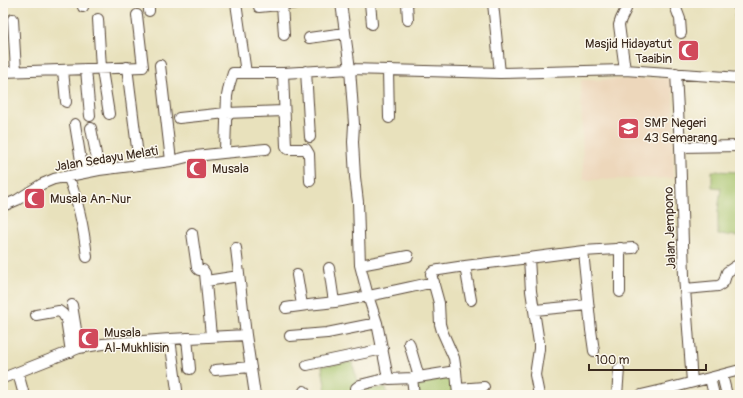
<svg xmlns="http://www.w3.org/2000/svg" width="743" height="398" viewBox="0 0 743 398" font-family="Pangolin,sans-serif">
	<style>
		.built { fill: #edd7bb }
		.green { fill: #a5c269; stroke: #707644 }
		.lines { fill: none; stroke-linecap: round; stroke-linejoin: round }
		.minor-casing { stroke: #554536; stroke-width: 12 }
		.minor { stroke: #fff; stroke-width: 10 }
		.labels { text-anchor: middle; stroke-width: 3; stroke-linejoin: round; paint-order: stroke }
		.poi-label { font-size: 13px; fill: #3b2a1e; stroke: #fbf7ec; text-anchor: start }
		.street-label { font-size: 13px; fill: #3b2a1e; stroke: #fbf7ec }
	</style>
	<rect width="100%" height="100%" fill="#fbf7ec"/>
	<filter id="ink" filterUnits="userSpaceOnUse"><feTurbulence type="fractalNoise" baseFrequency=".025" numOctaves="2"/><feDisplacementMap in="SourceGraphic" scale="8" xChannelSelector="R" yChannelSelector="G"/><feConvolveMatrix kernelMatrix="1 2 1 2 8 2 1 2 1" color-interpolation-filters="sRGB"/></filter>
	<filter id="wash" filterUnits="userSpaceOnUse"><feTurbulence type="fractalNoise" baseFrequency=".012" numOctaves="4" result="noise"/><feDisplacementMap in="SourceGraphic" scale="16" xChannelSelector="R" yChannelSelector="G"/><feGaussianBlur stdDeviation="0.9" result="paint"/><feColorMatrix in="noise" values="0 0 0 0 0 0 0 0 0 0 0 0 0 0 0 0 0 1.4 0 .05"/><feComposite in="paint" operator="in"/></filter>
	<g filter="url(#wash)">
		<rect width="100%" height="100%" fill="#e8e1bc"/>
		<path class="built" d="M673,78L674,178L583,180L581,80Z"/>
		<path class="green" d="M712,171L740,172V236L718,235V211L721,188L712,187Z
			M352,362L360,389L386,388L388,395H312L326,392L322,366Z
			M452,375L455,394L448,395H419L417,381Z"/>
	</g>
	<g filter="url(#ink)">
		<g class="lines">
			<defs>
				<path id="minor" d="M82,3L83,7
					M149,3V11
					M236,3L246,73
					M341,3L350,69L500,73L625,70L740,78
					M370,3L372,24
					M407,3L408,20
					M493,3L500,73
					M623,3L626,9L621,19L619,25L625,70
					M674,3L680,19L681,33
					M739,3L740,17
					M282,5L284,35
					M259,7L298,3
					M13,19L16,71
					M98,19L101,68L102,70L109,114
					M309,38L345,33
					M160,65L171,161
					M127,67L139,164
					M86,69L90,116
					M63,70L66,102
					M388,70L389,118
					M306,71L310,137
					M3,72L143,67L137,15
					M283,73L286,146L288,149H306L309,154L310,181
					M676,73L680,147L684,276L692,382
					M179,118L226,113L284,111
					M75,124L83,173
					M91,128L99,170
					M680,147L740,146
					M223,153L266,149
					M68,176C79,203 84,229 87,257
					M3,206L17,200L42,184L54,179L99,170L171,161L187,157L223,153L225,149L227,96L229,86L233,73H283L350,69L354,124L353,142L355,177L358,202L360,265L368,296L377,323L388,378L389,379L412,378
					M192,233L197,268L199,270H203L205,273L211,336
					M236,248L246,335L255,395
					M620,248V292
					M583,251L591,330L594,351
					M529,258L531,291L539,343V349L535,375L539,395
					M360,265L408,256
					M465,266L471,300
					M329,268L334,302
					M297,275L302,305
					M206,281L239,276
					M685,289L718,286C726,283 724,279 727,272L736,266L740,265
					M72,305L79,348
					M286,308C302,305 318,304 335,302C368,297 401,289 434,282
					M535,310L588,305
					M36,315L59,311L63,314L66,319L71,352
					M290,336L327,333L377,323
					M187,338L190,369
					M170,339L177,390
					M409,343L419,377
					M307,365L383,349
					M215,370L251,367
					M18,373L24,395
					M722,375L727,395
					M3,378L79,348L103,344L170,339L246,335
					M710,378L714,395
					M458,389L484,387
					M304,391V395
					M357,395L356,388L360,385L388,378
					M414,395L412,378L456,371
					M458,395L456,371L454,358L442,331L440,324L439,303L431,274L434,271L439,270L465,266L529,258L583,251L633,248
					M617,395L619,369
					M641,395L667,389L740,370"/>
			</defs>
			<use href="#minor" class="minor-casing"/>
			<use href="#minor" class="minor"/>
		</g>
	</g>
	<defs>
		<symbol id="mosque-square" viewBox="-11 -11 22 22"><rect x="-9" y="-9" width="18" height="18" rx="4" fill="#d1495b" stroke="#fbf7ec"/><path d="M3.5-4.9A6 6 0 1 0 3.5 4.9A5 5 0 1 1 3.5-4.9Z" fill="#fff"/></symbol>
		<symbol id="school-square" viewBox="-11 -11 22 22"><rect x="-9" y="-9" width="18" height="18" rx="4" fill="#d1495b" stroke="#fbf7ec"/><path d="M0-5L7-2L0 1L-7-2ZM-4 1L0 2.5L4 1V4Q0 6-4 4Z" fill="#fff"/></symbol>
	</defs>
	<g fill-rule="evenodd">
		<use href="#mosque-square" x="676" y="38" width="25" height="25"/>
		<use href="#school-square" x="616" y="116" width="25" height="25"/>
		<use href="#mosque-square" x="184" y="156" width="25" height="25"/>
		<use href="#mosque-square" x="22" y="186" width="25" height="25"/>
		<use href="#mosque-square" x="76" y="326" width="25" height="25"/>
	</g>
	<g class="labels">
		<g class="poi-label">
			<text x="672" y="48" text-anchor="end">Masjid Hidayatut<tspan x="672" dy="15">Taaibin</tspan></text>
			<text x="644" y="127">SMP Negeri<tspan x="644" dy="15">43 Semarang</tspan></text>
			<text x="212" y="173">Musala</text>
			<text x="50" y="203">Musala An-Nur</text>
			<text x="104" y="337">Musala<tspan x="104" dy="15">Al-Mukhlisin</tspan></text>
		</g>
		<g class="street-label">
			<text transform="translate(106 158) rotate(-9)" y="5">Jalan Sedayu Melati</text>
			<text transform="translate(669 228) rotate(-92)" y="5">Jalan Jempono</text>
		</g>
	</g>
	<rect width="743" height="398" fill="none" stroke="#fbf7ec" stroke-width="16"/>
	<path d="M589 364v6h117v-6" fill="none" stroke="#3b2a1e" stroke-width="2"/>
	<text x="595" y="364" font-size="12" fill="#3b2a1e" stroke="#fbf7ec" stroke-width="3" paint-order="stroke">100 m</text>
</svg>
